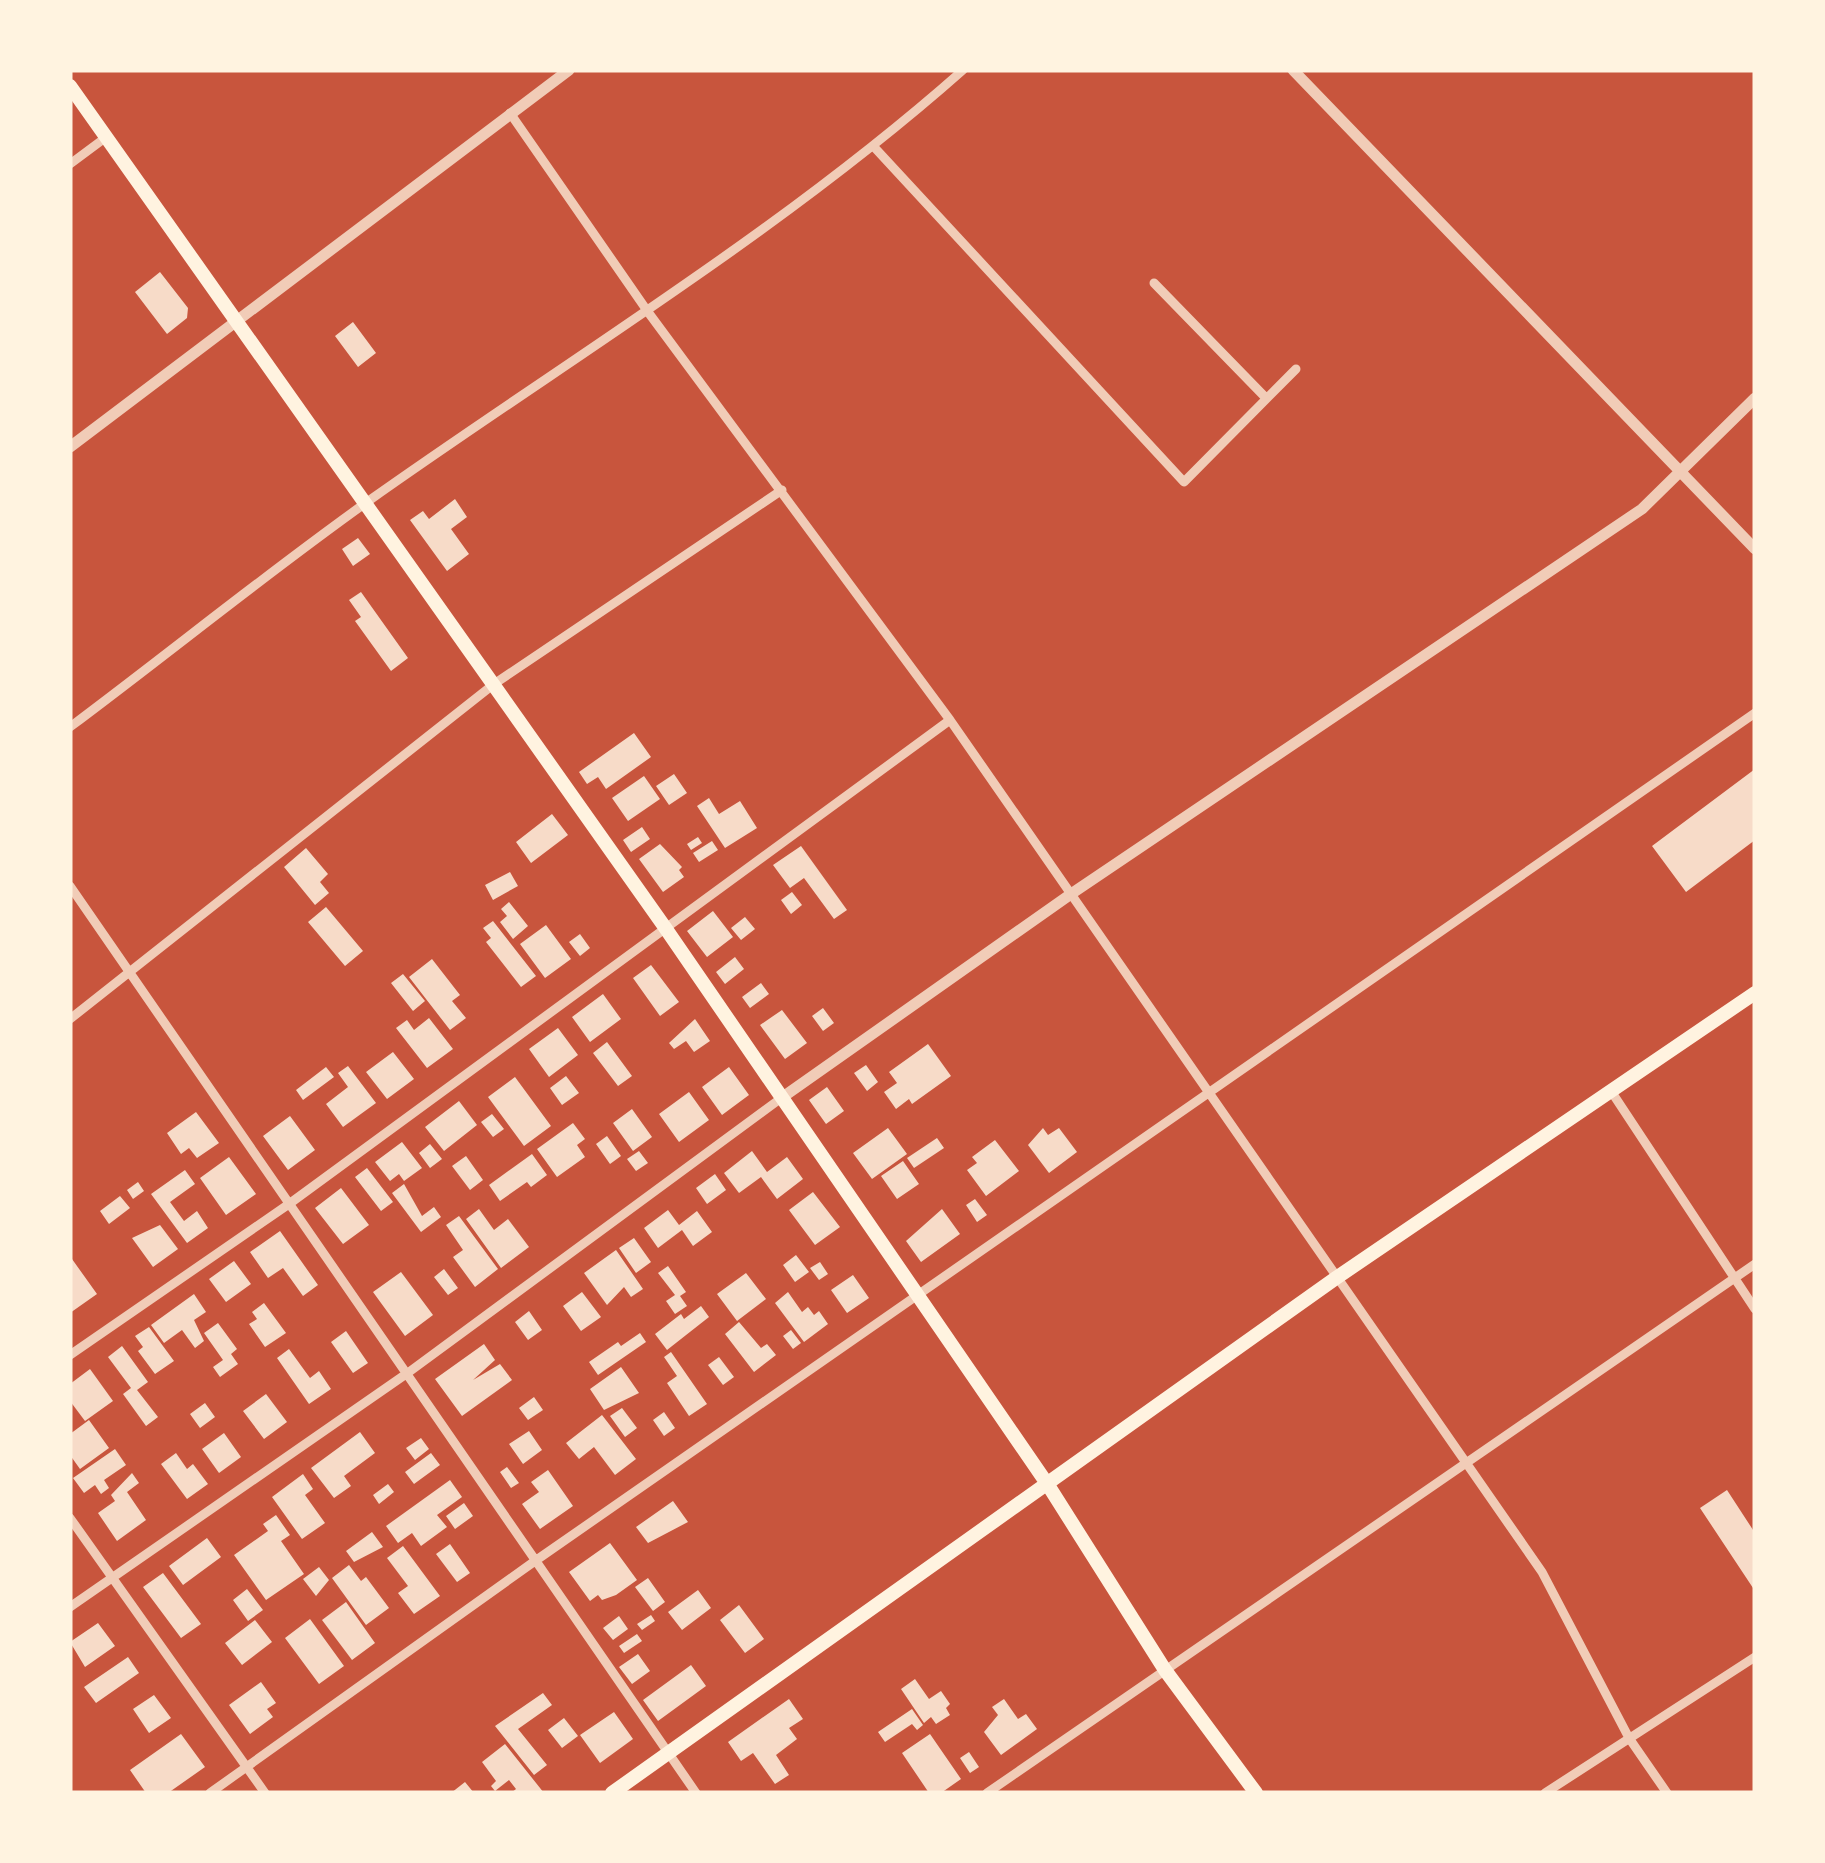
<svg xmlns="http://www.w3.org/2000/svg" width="1825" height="1863" viewBox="0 0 1825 1863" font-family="'DM Sans',sans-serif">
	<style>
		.building { fill: #f7dbc8 }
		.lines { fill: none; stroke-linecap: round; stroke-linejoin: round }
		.minor { stroke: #f1ccb7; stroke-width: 9 }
		.tertiary { stroke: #f1ccb7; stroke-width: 11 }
		.secondary { stroke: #fff3e0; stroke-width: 14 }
	</style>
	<rect width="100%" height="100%" fill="#c8553d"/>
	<path class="building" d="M160,272L188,308L187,318L167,334L135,292Z
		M353,322L376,353L358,367L335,336Z
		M455,499L467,517L451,529L469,554L447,571L410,520L423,511L429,519Z
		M358,538L370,554L353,566L342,549Z
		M361,592L408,658L391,671L355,621L361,617L349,600Z
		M634,733L651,757L606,789L598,777L587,784L579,772Z
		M1755,769V840L1686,892L1652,846Z
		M674,774L687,793L669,805L656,786Z
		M644,776L660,799L628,821L612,798Z
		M709,798L719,814L740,801L757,828L725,848L697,806Z
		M552,814L568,835L531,863L516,842Z
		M642,827L650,839L631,852L623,840Z
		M698,837L702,843L691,850L687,844Z
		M712,841L718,850L699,862L693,853Z
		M660,844L682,867L679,870L684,877L663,892L639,859Z
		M801,846L847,910L834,919L804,878L790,888L773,865Z
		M306,848L328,874L320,882L329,893L315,905L284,867Z
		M510,872L518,886L493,900L485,885Z
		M792,892L802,905L791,914L781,900Z
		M509,902L528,926L513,939L500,922L507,916L501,909Z
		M326,907L363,951L345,966L308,922Z
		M713,911L733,937L707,957L687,931Z
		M745,917L755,929L741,940L731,928Z
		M493,921L536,976L521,987L486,942L491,938L483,928Z
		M546,925L571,959L545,978L520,944Z
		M580,934L590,948L580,956L569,942Z
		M735,957L744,969L725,984L716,972Z
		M432,959L460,995L452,1001L466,1018L450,1030L409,977Z
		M651,965L679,1002L660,1016L633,978Z
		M403,974L425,1001L413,1011L391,983Z
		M761,983L769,994L750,1008L742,997Z
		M603,994L621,1019L590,1042L572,1017Z
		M823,1008L834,1023L823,1031L812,1016Z
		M782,1010L807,1043L785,1059L760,1025Z
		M429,1018L453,1049L427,1068L396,1028L407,1020L414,1030Z
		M695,1019L710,1041L694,1052L686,1041L674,1049L669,1043Z
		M558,1028L578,1055L549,1077L529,1049Z
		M607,1042L632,1076L618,1086L593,1053Z
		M928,1044L951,1076L912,1104L909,1099L896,1109L884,1092L897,1083L889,1072Z
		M393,1052L414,1079L387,1099L366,1072Z
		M866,1065L878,1082L867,1091L854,1073Z
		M348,1066L376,1103L343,1127L326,1104L348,1087L338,1073Z
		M326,1067L334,1077L303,1100L296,1090Z
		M729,1067L749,1095L722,1115L702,1087Z
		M566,1076L579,1093L562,1105L550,1088Z
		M515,1077L551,1126L524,1146L488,1097Z
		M827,1087L844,1111L826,1124L809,1100Z
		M689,1092L709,1120L679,1142L659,1114Z
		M459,1101L477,1125L444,1151L425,1127Z
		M632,1109L652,1137L633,1151L613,1123Z
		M196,1112L219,1143L197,1158L189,1148L181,1154L167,1133Z
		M492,1114L504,1129L493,1137L481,1122Z
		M290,1116L315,1150L288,1170L263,1136Z
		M573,1123L585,1139L577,1145L585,1157L557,1177L537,1149Z
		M888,1128L907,1154L872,1179L853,1153Z
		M1043,1128L1048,1135L1059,1128L1077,1152L1049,1173L1028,1145Z
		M607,1136L621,1156L610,1164L596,1144Z
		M937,1138L944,1148L914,1168L907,1158Z
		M995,1140L1019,1171L986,1196L967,1170L977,1163L972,1157Z
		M402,1142L422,1168L404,1181L399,1174L390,1181L375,1162Z
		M430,1144L442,1159L430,1168L419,1153Z
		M639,1151L648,1163L636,1171L627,1159Z
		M752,1151L767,1172L787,1157L803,1179L777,1199L761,1177L739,1193L724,1173Z
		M532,1154L547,1175L531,1187L527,1182L500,1201L489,1185Z
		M466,1156L483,1180L470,1190L452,1166Z
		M229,1157L256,1194L226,1215L200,1178Z
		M903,1161L919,1184L897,1199L881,1176Z
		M367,1168L393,1202L381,1211L355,1177Z
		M185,1170L195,1184L170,1202L184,1221L197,1211L208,1228L187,1243L151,1194Z
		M715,1174L726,1190L707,1204L696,1188Z
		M138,1182L144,1191L133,1199L127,1190Z
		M404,1184L422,1216L434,1207L441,1217L421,1232L392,1193Z
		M341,1188L369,1225L343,1244L315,1208Z
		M813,1192L840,1227L815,1245L789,1210Z
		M120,1196L130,1208L109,1224L100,1211Z
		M975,1199L987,1215L977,1222L966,1205Z
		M479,1209L494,1230L508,1219L529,1247L501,1268L466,1219Z
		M942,1209L960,1234L921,1262L906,1241Z
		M668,1210L679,1225L697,1211L712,1232L693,1246L682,1230L658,1248L644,1228Z
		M459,1216L498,1269L475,1287L453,1257L463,1250L446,1225Z
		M160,1225L178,1249L153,1267L132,1238Z
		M280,1231L318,1285L303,1296L283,1268L268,1278L250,1252Z
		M634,1238L651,1262L636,1273L619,1248Z
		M616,1250L643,1289L631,1297L624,1287L607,1305L584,1273Z
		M796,1255L809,1272L795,1282L783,1265Z
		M72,1259L97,1294L70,1313V1261Z
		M234,1261L251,1284L226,1302L209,1279Z
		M820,1262L828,1274L819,1280L810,1268Z
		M668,1266L686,1292L680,1296L687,1306L675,1314L666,1301L675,1295L658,1273Z
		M444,1269L458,1288L448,1295L434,1277Z
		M401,1272L433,1315L405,1336L373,1292Z
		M746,1273L766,1299L737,1321L717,1294Z
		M853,1275L869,1298L847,1313L831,1290Z
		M582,1292L601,1317L581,1331L563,1306Z
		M788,1292L802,1312L808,1307L814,1315L819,1311L828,1324L804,1342L775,1303Z
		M194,1294L206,1312L194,1320L204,1341L195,1348L182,1330L164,1343L151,1325Z
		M264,1303L286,1333L265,1347L249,1324L257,1319L252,1312Z
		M701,1306L709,1317L667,1350L655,1334L681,1314L684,1319Z
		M529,1311L542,1330L528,1340L515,1322Z
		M739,1322L761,1348L767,1344L776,1355L754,1372L725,1334Z
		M218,1323L237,1349L231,1354L238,1364L220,1377L213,1367L223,1360L204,1333Z
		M149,1327L174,1361L155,1374L138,1351L143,1347L135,1336Z
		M791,1330L801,1343L793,1349L783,1336Z
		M346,1331L368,1363L353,1373L331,1342Z
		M640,1333L646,1342L598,1375L589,1362L618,1342L621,1346Z
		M484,1344L495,1360L473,1380L500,1364L512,1380L462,1416L435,1379Z
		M122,1346L148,1382L137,1390L158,1417L146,1426L123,1394L131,1388L108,1357Z
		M289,1349L310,1378L319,1371L331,1389L309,1404L277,1358Z
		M671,1352L707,1404L689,1416L667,1383L677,1376L664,1357Z
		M719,1357L734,1377L723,1385L708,1365Z
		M621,1367L639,1393L604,1410L590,1389Z
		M90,1369L113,1401L85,1421L70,1401V1384Z
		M266,1394L287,1422L264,1439L243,1411Z
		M534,1397L543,1410L528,1420L519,1408Z
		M205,1403L215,1417L200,1428L190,1414Z
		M622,1408L637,1428L625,1437L610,1416Z
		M664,1412L675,1428L664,1436L653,1420Z
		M602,1415L636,1459L615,1475L594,1447L579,1459L566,1443Z
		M89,1420L109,1448L80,1469L70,1455V1434Z
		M529,1431L542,1450L523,1464L509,1444Z
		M360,1432L375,1453L344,1476L351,1486L334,1498L311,1468Z
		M224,1433L241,1457L219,1473L202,1449Z
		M421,1438L429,1449L415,1460L406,1448Z
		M115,1449L126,1465L104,1480L109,1488L101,1494L95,1485L84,1493L73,1478Z
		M176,1453L187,1469L193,1464L208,1484L187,1499L161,1464Z
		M431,1453L440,1465L414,1484L405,1472Z
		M507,1467L519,1483L511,1488L500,1472Z
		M548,1470L573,1506L540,1529L522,1504L539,1492L531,1482Z
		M132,1473L139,1483L127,1492L146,1520L117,1541L98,1513L115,1501L111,1495Z
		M303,1474L313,1489L305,1495L325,1523L302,1539L272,1497Z
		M450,1480L462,1497L437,1515L447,1527L421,1546L412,1533L398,1543L386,1526Z
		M388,1484L394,1492L379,1504L373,1495Z
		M1727,1490L1755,1533V1591L1700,1508Z
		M673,1501L688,1522L648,1543L636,1527Z
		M464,1503L473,1516L455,1529L446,1516Z
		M276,1515L290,1535L281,1541L304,1574L266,1600L234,1555L268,1531L263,1524Z
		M372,1532L383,1547L354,1562L346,1551Z
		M207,1538L221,1557L183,1585L169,1566Z
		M610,1543L637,1580L616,1595L602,1600L598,1595L590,1601L569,1572Z
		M450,1544L470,1573L457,1582L436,1554Z
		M403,1546L440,1596L414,1614L398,1593L408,1586L387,1558Z
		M349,1565L361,1581L366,1577L389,1608L366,1625L332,1578Z
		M319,1567L329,1580L316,1596L303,1579Z
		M163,1573L201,1624L181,1638L143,1587Z
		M648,1578L665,1602L653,1611L635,1587Z
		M247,1589L263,1610L248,1621L233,1600Z
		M698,1590L711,1608L682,1630L668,1612Z
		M346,1602L375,1643L352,1660L322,1620Z
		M739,1605L764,1639L745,1653L720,1620Z
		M651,1615L655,1621L642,1630L637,1624Z
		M619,1616L628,1629L613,1640L603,1628Z
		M310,1619L344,1666L319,1684L285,1638Z
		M255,1620L272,1642L242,1665L225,1643Z
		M98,1623L115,1646L85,1667L70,1642Z
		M637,1634L642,1641L624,1653L619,1646Z
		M638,1654L650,1671L632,1684L619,1667Z
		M128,1657L139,1673L96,1703L84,1687Z
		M691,1665L706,1686L658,1721L643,1700Z
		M915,1679L929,1699L941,1691L950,1704L946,1708L950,1715L936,1724L931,1717L924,1723L901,1689Z
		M261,1682L276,1703L267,1709L273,1717L250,1734L229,1705Z
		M543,1693L552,1705L518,1729L547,1765L534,1775L495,1726Z
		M154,1695L171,1718L149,1733L133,1709Z
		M789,1699L803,1719L789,1728L797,1739L776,1755L789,1775L775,1784L753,1753L741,1761L728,1742Z
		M1004,1699L1018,1719L1026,1714L1037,1729L1001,1755L984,1732L998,1715L992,1707Z
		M912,1709L923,1725L917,1730L912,1724L885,1742L878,1732Z
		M614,1712L633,1739L600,1763L580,1735Z
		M564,1718L578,1736L562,1748L548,1730Z
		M181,1734L205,1767L168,1793H146L130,1770Z
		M930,1734L961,1779L941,1793H929L902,1753Z
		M505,1744L544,1793H511L516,1789L509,1780L495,1791L491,1786L496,1781L482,1762Z
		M969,1752L979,1767L970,1773L960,1758Z
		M465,1782L474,1793H451Z"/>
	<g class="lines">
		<path class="minor" d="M510,113L648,312L950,720L1542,1572L1629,1738L1667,1793
			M875,148L1184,482L1296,369
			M70,164L105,138
			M1154,283L1266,398
			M70,727C169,653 266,574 367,502C567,360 779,233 963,70
			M70,886L696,1793
			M70,1019L494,684L782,490
			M1611,1091L1755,1309
			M70,1355L289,1204L950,720
			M70,1518L265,1793
			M70,1607L409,1372L780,1099
			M210,1793L535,1561L1755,713
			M987,1793L1755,1264
			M1545,1793L1755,1657"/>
		<path class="tertiary" d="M1293,70L1755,549
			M70,447L569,70
			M780,1099L1071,894L1642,509L1755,398"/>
		<path class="secondary" d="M70,86L664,926L1048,1485L1165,1670L1256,1793
			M612,1793L1336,1278L1755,993"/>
	</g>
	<rect width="1825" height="1863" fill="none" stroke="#fff3e0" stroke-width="145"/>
</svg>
